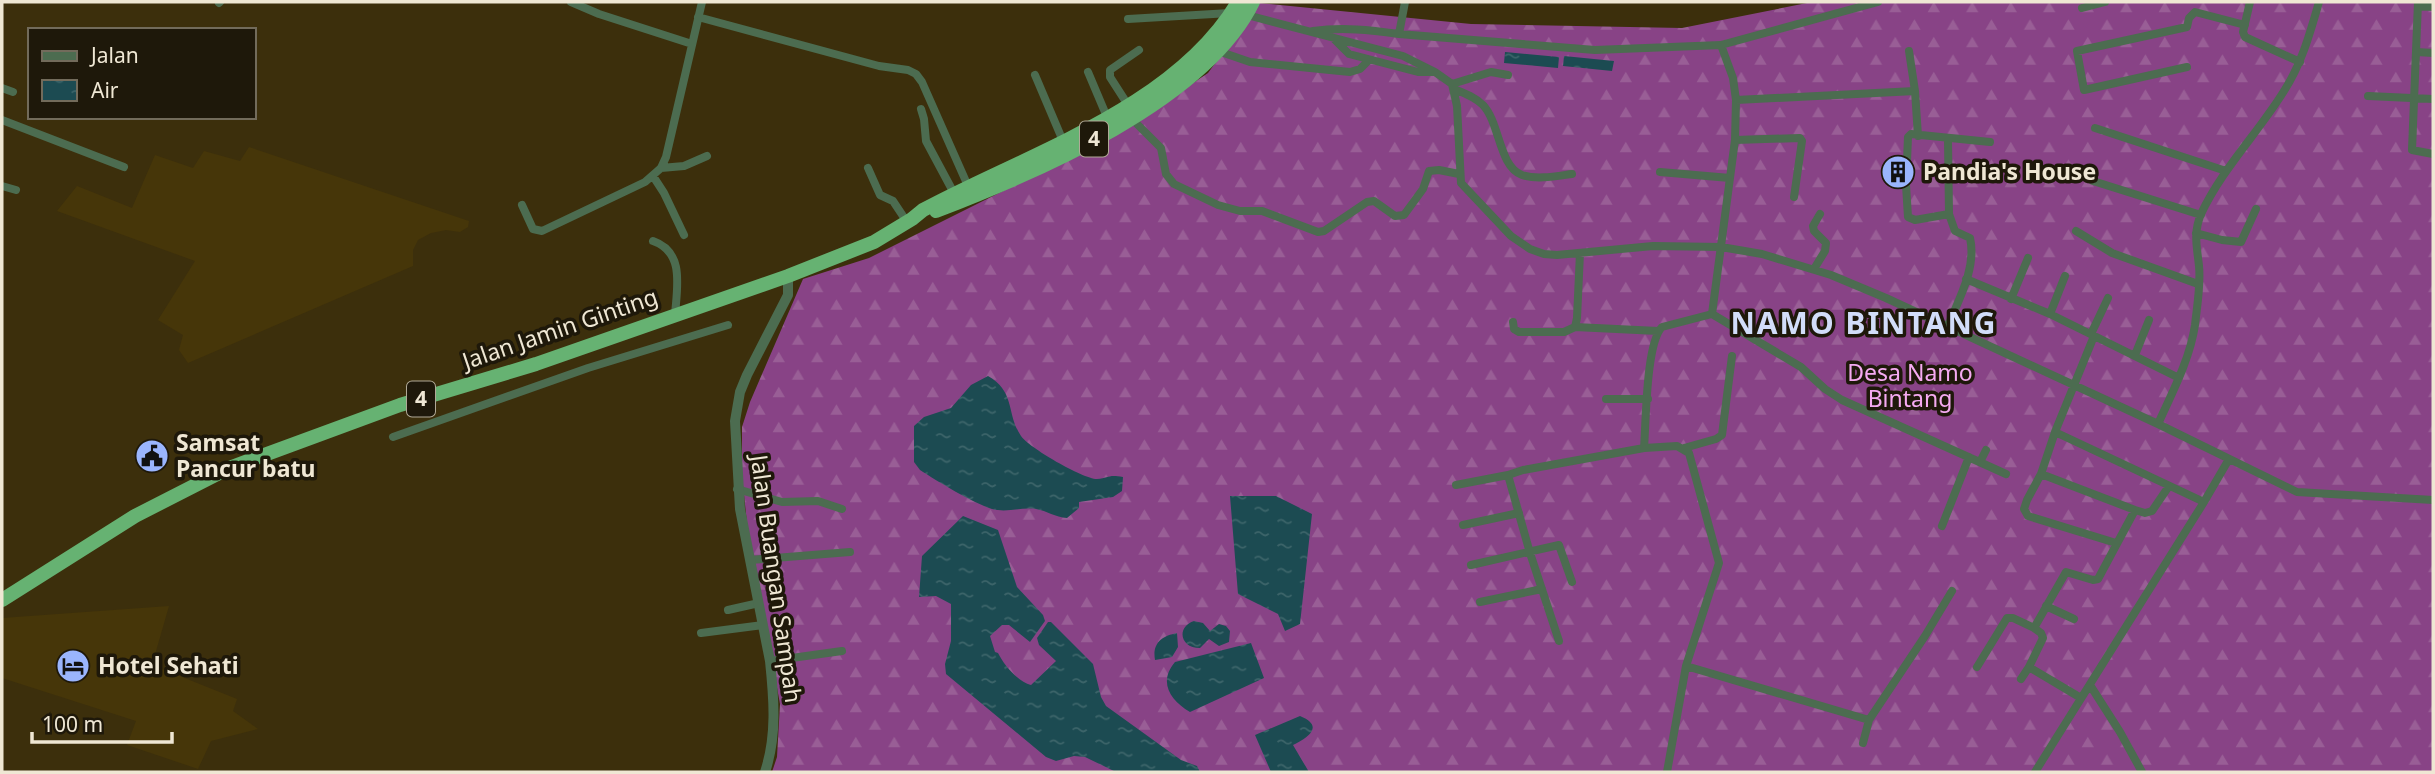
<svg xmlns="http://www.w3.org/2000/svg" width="2435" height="774" viewBox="0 0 2435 774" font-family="'Noto Sans',sans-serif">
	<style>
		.built { fill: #463609 }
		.forest { fill: url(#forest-firs) }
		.water { fill: url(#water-ripples) }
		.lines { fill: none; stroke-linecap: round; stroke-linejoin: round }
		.minor { stroke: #4c6c50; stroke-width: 8 }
		.tertiary { stroke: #4c6c50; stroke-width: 10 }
		.trunk { stroke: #66b272; stroke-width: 14 }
		.labels { text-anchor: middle; stroke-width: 7; stroke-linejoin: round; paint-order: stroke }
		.shield { fill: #1e180a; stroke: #b0a997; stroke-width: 2 }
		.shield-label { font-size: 21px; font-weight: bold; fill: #efe7d4 }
		.poi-label { font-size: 23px; font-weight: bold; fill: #efe7d4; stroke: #1e180a; text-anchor: start }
		.street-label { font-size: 23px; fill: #efe7d4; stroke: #1e180a }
		.park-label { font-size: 23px; fill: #f5aaf1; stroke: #1e180a }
		.district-label { font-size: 30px; font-weight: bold; letter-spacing: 2px; fill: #d2ddf9; stroke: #1e180a }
	</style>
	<defs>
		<pattern id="forest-firs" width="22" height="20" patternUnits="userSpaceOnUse" patternTransform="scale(1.75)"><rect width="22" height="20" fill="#884386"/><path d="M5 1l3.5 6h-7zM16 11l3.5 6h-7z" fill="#995e96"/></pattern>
		<pattern id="water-ripples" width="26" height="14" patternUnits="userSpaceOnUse" patternTransform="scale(1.75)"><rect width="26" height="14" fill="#1c4b52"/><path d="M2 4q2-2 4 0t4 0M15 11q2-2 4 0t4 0" fill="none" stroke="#3d656a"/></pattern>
	</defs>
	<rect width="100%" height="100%" fill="#3c2f0c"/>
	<path class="built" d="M249,147L469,221L468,227L460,232L446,230L431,233L418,240L413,250V266L188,363L179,350L183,335L158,320L195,261L57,211L77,186L132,208L155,155L193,168L204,151L240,161Z
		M169,606L152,665L237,699L233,711L258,729L211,741L198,769L127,745L136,721L2,678V618Z"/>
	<path class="forest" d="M1250,2L1471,24L1682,28L1812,2H2433V772H772L777,757L780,704L747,523L742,476V427L750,402L803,279L869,258L1117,134L1208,73L1247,20H1256Z"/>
	<path class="water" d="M1505,52L1559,57L1558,68L1504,63Z
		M1564,56L1614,61L1612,71L1563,66Z
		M988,376C1016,392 1006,414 1021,436C1028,447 1083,479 1097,479C1109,478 1108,474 1123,477L1122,491L1113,497L1079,502V508L1067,518C1055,517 1047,511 1036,509C1021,507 1007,513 992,509C973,503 937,481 920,470L914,462V426L924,417L951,408L971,385Z
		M1230,496H1276L1312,514L1300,624L1285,631L1278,614L1238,594Z
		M963,516L998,530L1017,587L1043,615L1045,621L1030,642L1009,625H1002L990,636L995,652L998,653C1004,665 1018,682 1031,685L1056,661L1039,645L1037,638L1048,622H1051L1093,664L1101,697L1106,706L1181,760L1197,766L1200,772H1116L1085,757L1074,756L1056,761L1046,757L946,674L945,664L951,641V604L936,596L919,597L922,556Z
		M1194,621L1203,623L1210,631L1219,624L1226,626L1230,631L1229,642L1219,646L1209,639L1200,648C1180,648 1176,627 1194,621Z
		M1177,633L1178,647L1172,657L1155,660C1152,643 1162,636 1177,633Z
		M1251,643L1264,678L1190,712C1170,700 1158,682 1175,662Z
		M1300,716C1325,726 1308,738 1293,745L1309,772H1271L1255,735Z"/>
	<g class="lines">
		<path class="minor" d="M571,2L599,14L692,44
			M2250,2L2243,32L2245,37L2300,62
			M2418,2L2412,150L2433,154
			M219,3L220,2
			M2418,6L2433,7
			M2082,8L2105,2
			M1247,15L1403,56L1435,72L1452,84L1457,106L1461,183L1511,236L1530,249L1544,254L1557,255L1653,246L1721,247L1762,254L1831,275L1886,298L2158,424L2297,492L2433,500
			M698,17L879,66L908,70L916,74L922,82L968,186
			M1128,19L1230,13
			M1313,31C1343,27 1370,30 1399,34L1595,50L1721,45L1878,2
			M1399,34L1405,2
			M1333,38L1349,54L1418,72H1432
			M1218,51L1250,62L1350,72L1360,69L1369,60
			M1909,51L1915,91
			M2417,52L2433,53
			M2187,67L2084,90L2077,51L2187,27L2189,18L2195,12L2245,25
			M1088,72L1107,117
			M1035,75L1063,141
			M1452,84L1491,72L1508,75
			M2,88L13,92
			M1454,89C1464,93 1475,97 1483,105C1500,123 1499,167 1522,175C1537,180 1557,176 1572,174
			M2368,96L2433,99
			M1736,100L1915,91L1918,136
			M1128,105L1110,77V70L1139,50
			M921,109L924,119L926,141L956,197
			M1134,117L1137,124L1161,148L1166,174L1174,184L1218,205L1240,211H1262L1318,232L1324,231L1367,202L1374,201L1395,216L1404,215L1423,189L1429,171L1439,170L1459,174
			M2,120L124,167
			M2095,128L2226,171
			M1735,140L1800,138L1802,141L1794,197
			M661,168L684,166L707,156
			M868,168L880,195L893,201L907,222
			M1660,172L1730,178
			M653,176L664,193L684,235
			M2093,181L2201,215
			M2,186L16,190
			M522,205L533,229L542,231L645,182L661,168L666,157L702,2
			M1949,214L1915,220L1908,217L1906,185L1908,137L1911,134L1990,142
			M2076,231L2112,253L2198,284
			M2196,233L2222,240L2241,242L2256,209
			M653,241C685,252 677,287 675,315
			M1814,269L1825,251L1826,243L1814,231L1813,226L1820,214
			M1966,279L2050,314L2179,378
			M2011,299L2028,258
			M1712,314L1801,367L1825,389L1842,400L2006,474
			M2050,314L2065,276
			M1513,322L1514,329L1519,332H1564L1575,327L1577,318L1580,253
			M1575,327L1658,331
			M1947,328C1958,301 1977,268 1970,238L1955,231L1949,214L1948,140
			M2091,334L2108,298
			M2094,336L2055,432L2041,474L2027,500L2024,509L2028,516L2116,543
			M2135,355L2149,320
			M1606,399H1648
			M2158,424C2172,393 2190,359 2195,325C2197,306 2201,285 2199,266C2197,247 2193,233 2201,214C2222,169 2258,133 2284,91C2302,63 2310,33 2319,2
			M2055,432L2204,502
			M393,437L588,368L728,325
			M1684,448L1716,439L1722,435L1732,356
			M1980,462L1986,450
			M2041,474L2135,510L2098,579L2093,580L2066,572L2034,628L2041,633L2043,638L2029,667L2081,698
			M1456,485L1508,475
			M737,489L782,502L818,501L842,509
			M2135,510L2145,513L2152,511L2169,486
			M1463,525L1519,513
			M1942,526L1969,457
			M750,560L850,552
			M1471,565L1559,545L1572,582
			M1480,602L1542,589
			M2046,606L2074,619
			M728,610L759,603
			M701,633L763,625
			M1559,641L1530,553L1508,475L1523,470L1644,448
			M770,661L842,651
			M1686,666L1869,720L1925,636L1952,591
			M1977,667L2007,618H2013L2034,628
			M2021,679L2029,667
			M2090,685L2120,732L2142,772
			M1863,743L1869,720
			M1667,772L1686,666L1719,563L1689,453L1677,446L1644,448C1646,423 1646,343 1662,327L1712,314L1735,140L1736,100L1733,78L1721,45
			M2035,772L2204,502L2229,459"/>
		<path class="tertiary" d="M765,772C777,736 774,699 770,661L740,509L735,421L740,392L747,375L788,295V276"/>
		<path class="trunk" d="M936,211C1035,173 1205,101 1253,2
			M2,600L135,516L229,468L400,405L536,364L788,276L874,242L912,219L923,210C1027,154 1175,108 1238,2"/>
	</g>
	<defs>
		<symbol id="building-disc" viewBox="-11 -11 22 22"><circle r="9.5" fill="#9ab5fd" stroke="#1e180a"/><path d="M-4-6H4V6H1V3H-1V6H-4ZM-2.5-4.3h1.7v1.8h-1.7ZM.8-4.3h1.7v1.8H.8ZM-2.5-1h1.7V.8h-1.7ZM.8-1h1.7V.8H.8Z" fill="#111"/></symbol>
		<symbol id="civic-disc" viewBox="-11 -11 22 22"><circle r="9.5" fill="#9ab5fd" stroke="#1e180a"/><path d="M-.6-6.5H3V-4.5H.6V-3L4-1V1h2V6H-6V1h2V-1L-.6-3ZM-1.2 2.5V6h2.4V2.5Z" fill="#111"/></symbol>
		<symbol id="hotel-disc" viewBox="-11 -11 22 22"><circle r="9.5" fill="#9ab5fd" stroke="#1e180a"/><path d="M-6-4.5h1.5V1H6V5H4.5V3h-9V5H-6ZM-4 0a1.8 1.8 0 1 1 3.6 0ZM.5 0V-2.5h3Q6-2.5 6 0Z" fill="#111"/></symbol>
	</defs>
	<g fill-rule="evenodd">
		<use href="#building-disc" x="1879" y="153" width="38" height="38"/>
		<use href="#civic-disc" x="133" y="437" width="38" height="38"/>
		<use href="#hotel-disc" x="54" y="647" width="38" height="38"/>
	</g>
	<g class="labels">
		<g class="shield">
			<rect x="1080" y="121.5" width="28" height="35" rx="5"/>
			<rect x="407" y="381.5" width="28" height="35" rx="5"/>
		</g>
		<g class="shield-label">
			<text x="1094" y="146">4</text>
			<text x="421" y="406">4</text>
		</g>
		<g class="poi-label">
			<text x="1923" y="180">Pandia's House</text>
			<text x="176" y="451">Samsat<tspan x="176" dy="26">Pancur batu</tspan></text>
			<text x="98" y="674">Hotel Sehati</text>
		</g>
		<g class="street-label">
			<text transform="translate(560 329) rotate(-19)" y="8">Jalan Jamin Ginting</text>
			<text transform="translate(776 579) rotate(82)" y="8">Jalan Buangan Sampah</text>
		</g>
		<g class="park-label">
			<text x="1910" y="381">Desa Namo<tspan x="1910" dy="26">Bintang</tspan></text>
		</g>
		<g class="district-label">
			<text x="1864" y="334">NAMO BINTANG</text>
		</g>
	</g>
	<rect width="2435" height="774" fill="none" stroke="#efe7d4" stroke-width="7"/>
	<rect x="28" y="28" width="228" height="91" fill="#1e180a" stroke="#726b5b" stroke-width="2"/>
	<rect x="42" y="51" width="35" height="10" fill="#4c6c50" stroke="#726b5b" stroke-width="2"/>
	<text x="91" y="63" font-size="21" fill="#efe7d4">Jalan</text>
	<rect x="42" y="80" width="35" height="21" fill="url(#water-ripples)" stroke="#726b5b" stroke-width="2"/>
	<text x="91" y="98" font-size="21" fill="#efe7d4">Air</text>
	<path d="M32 732v10h140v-10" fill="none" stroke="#efe7d4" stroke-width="3.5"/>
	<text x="42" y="732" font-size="21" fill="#efe7d4" stroke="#1e180a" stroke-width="5" paint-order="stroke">100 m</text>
</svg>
